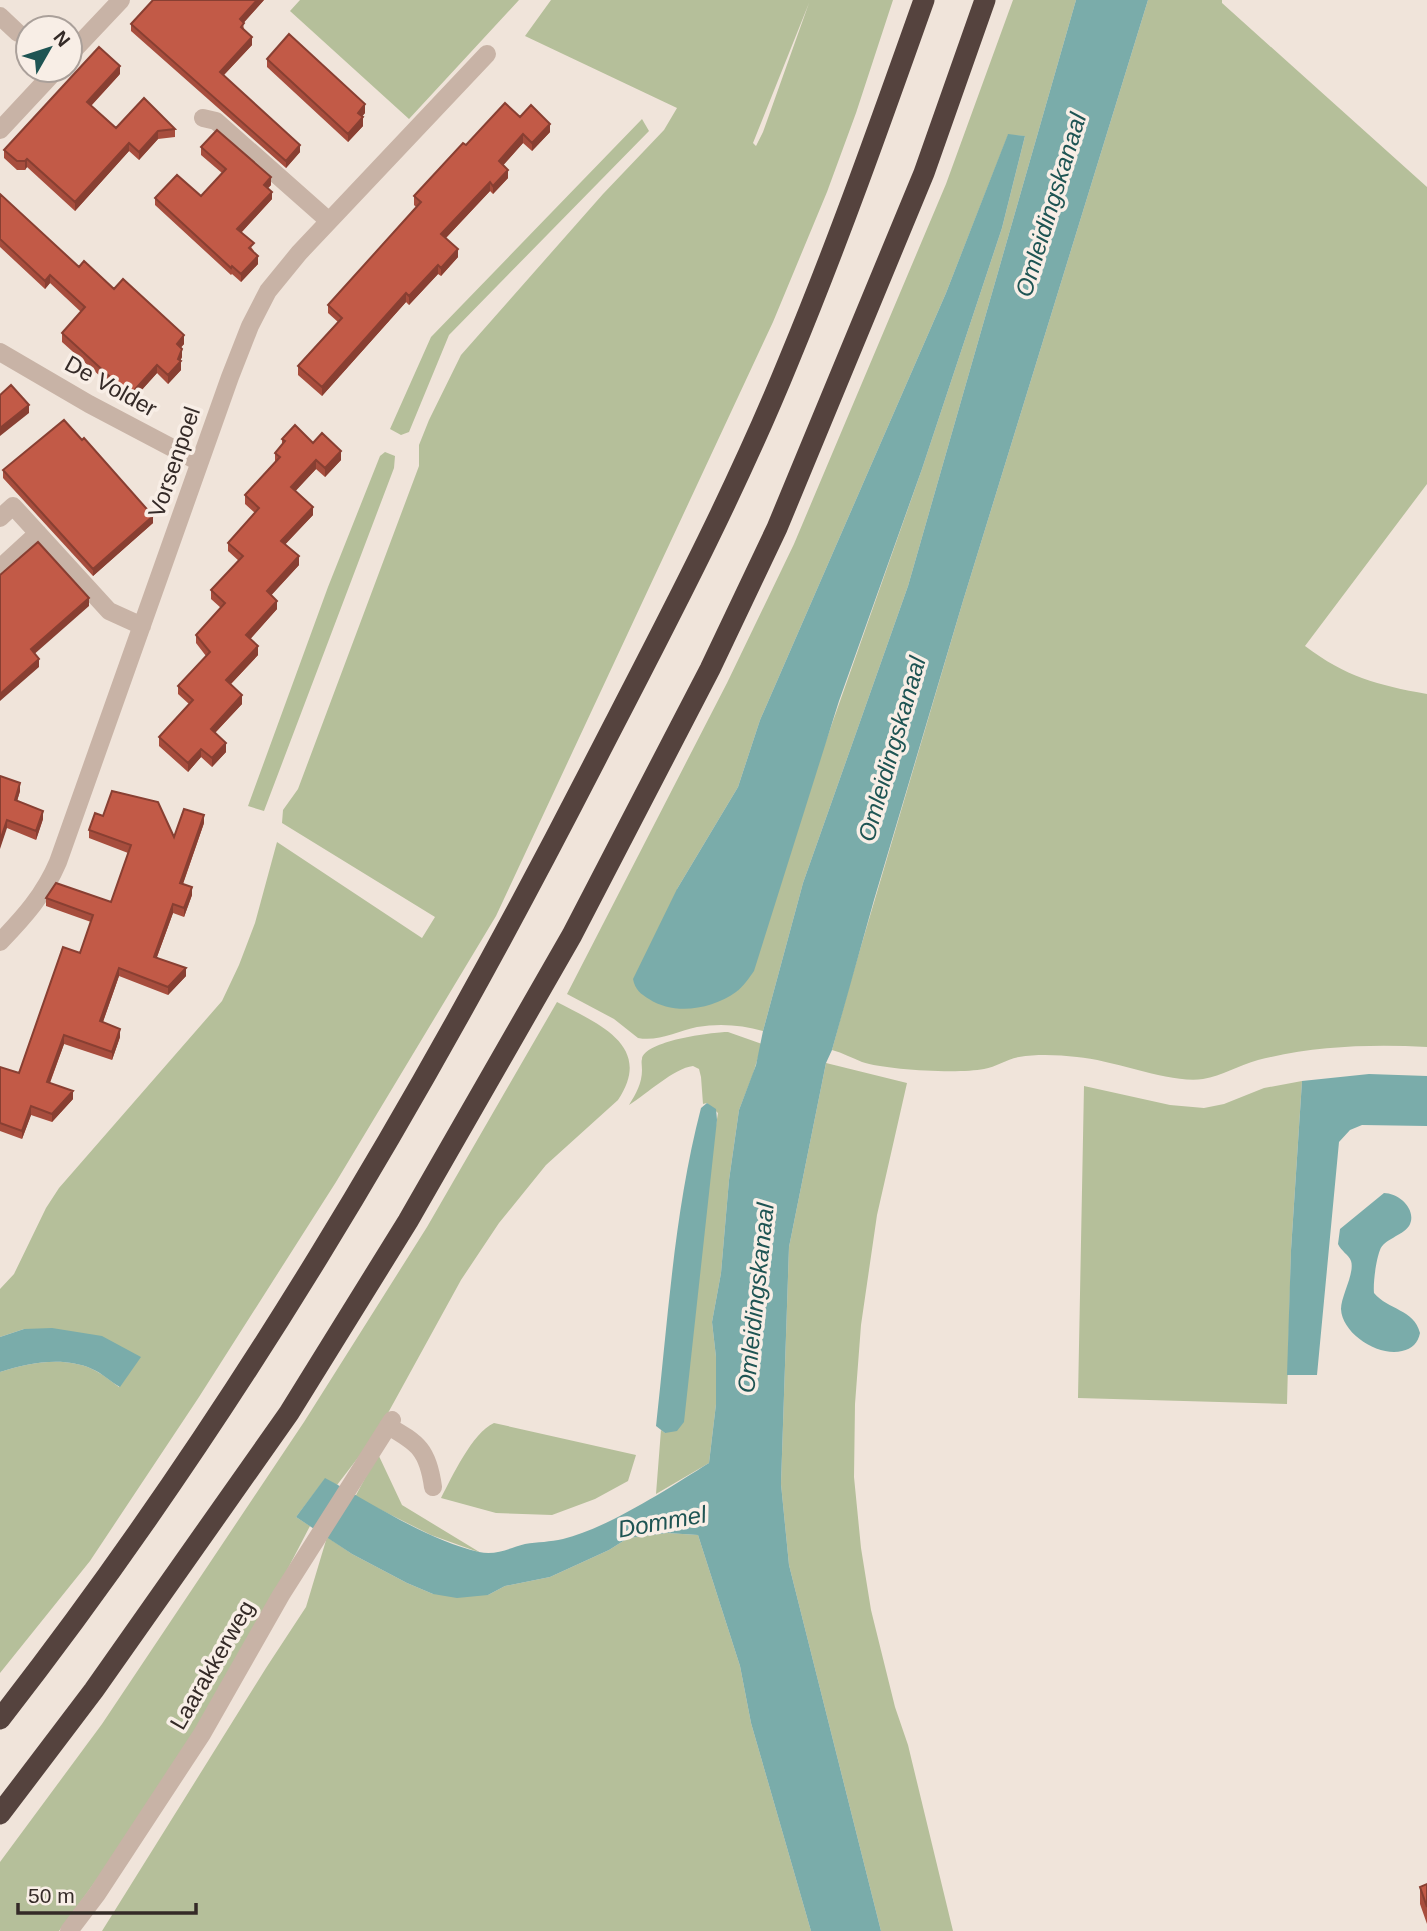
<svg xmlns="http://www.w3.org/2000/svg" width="1427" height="1931" viewBox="0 0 1427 1931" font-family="Arial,sans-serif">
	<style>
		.green { fill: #b5bf9a; fill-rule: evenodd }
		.water { fill: #7aacaa }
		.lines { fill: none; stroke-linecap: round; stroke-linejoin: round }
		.minor { stroke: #c8b3a6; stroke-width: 18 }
		.highway { stroke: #55433e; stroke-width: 21 }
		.wall { fill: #a74d3d }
		.shaded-wall { fill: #883f32 }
		.building { fill: #c25a47; stroke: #883f32; stroke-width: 2 }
		.labels { text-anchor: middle; stroke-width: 7; stroke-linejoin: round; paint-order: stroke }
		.street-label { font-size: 23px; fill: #342a27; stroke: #f8eee6 }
		.water-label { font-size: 24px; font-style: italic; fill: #1e5453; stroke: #f8eee6 }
	</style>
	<rect width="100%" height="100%" fill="#f0e4da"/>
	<path class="green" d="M300,0H519L409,119L290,11Z
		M551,0H893L856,113L827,192L773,322L496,916L336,1182L199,1397L90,1561L0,1673V1372C29,1363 63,1356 92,1369C101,1373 111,1381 119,1387L140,1357L24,1329L0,1337V1289L14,1274L46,1208L59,1188L222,1001L239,965L255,923L277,842L422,938L435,917L282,823L283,810L298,789L419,466V445L429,420L461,355L603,194L664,130L677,108L525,36ZM809,3L763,132L756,146L753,143Z
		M1013,0H1076L908,586L803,883L763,1031C742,1025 720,1023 697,1027C678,1031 658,1042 638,1038L614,1019L567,994L727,683L794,544L946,184ZM1008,135L1025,136L1002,228L922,469L738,990L716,1002L677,889L738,787L760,720L946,293Z
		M1148,0H1222V3L1427,187V484L1305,646C1346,677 1377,685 1427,694V1047C1371,1044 1313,1046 1258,1060C1239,1065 1222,1076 1203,1079C1170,1084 1114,1060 1077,1057C1058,1055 1038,1054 1019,1057C1007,1059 996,1067 984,1069C958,1074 886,1070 862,1062C852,1058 843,1053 832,1050L849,987L963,601Z
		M642,119L649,131L449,335L409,432L401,435L390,429L431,337Z
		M385,452L395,456L394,468L264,811L248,806L328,587L380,456Z
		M557,1002C596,1023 655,1045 618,1100L546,1165L499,1223L461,1280L377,1433L337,1485L325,1479L296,1517L310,1526C287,1570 264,1615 239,1659C185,1753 124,1844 59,1931H0V1862L102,1724L304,1422L427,1227Z
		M728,1032L762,1044L753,1074L739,1110L729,1180L721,1273L712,1322L716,1357V1404L709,1463L656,1494L661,1430L665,1433L718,1113L707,1103L703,1104L701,1077L699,1069L693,1066C674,1068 647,1094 629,1105C636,1094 642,1083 642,1070C642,1066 641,1062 642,1059C644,1041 712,1032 728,1032Z
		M826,1063L907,1083L877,1215L861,1325L855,1404L854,1477L861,1548L871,1610L895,1707L908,1745L953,1931H881L789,1565L781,1484L789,1247Z
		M1302,1081L1291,1250L1287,1404L1078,1398L1084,1086L1170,1105L1204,1108L1224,1104L1264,1088Z
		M494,1423L636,1455L628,1481L595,1499L552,1515L496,1513L441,1498C452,1477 472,1433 494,1423Z
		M378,1454L402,1505L481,1553L431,1535L355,1497Z
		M667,1533L698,1535L740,1666L751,1723L811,1931H102L266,1668L306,1607L327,1537L352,1554L407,1583L433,1594L488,1595L505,1586L550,1577L609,1550L628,1538Z"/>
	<path class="water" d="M1076,0H1148L963,601L874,900L832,1050L826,1063L789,1247L781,1484L789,1565L881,1931H811L751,1723L740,1666L698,1535L667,1533L628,1538L609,1550L550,1577L505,1586L488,1595L457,1598L433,1594L407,1583L352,1554L296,1517L325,1478C372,1503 427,1540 479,1552C496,1556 509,1548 525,1544C538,1542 550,1542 563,1539C608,1528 669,1488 709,1463L716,1404V1357L712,1322L721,1273L729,1180L739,1110L756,1065L763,1031L803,883L908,586Z
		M1008,134L1025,136L1002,228L922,469L839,701L754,971C749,978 743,987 736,992C712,1009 675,1016 649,999C641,994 635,990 633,979L677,889L738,787L760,720L946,293Z
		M1369,1074L1427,1076V1126L1362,1125L1350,1130L1339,1142L1317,1375H1287L1291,1250L1302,1081Z
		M707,1103L716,1109L717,1120L684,1422L677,1431L665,1433L656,1426C668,1320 674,1212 701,1108Z
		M1384,1193C1399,1193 1418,1210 1409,1226C1402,1236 1384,1239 1380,1250C1376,1260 1373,1283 1374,1293C1388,1310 1414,1309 1420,1333C1418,1343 1412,1349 1402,1351C1379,1357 1342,1334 1341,1309C1341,1296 1355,1273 1351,1261C1349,1255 1341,1251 1338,1244L1340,1229Z
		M52,1328L102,1336L141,1357L120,1387C111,1382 102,1373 92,1369C63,1356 29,1363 0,1372V1337L24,1329Z"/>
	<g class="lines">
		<path class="minor" d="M0,16L18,33
			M70,54L121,0
			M203,118L216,121L329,221
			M0,130L56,70
			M0,352L89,404L199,462
			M0,518L13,506L109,611L142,626
			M0,568L38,533
			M0,942C24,917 44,895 58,862L230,377L250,326L268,291L299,253L487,54
			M388,1426C418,1443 428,1450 433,1487
			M69,1931L97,1894L202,1734L281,1595L392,1420"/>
		<path class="highway" d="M0,1719C230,1424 421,1100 592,767C661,633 732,500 789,360C838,242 881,121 924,0
			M0,1814L94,1690L289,1413L408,1221L572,935L710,669L777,528L924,173L985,0"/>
	</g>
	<path class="wall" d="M264,0L243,23L244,30L252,45L224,75L300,152L286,168L131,31V24Z
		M267,59L365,113L362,116L363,126L348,142L267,67Z
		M120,74L91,106L116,128L175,129V137L158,139L139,160L129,151L75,211L27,167L25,170H17L4,158V150Z
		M520,117L550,132L532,151L523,143L503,165L508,178L493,194L490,191L446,238L458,257L441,276L438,274L409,305L406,302L322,396L298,375V366L338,322L328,313V305L416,207L414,205V196L466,145Z
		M201,147L271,185L268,188L272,199L241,233L254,251L258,264L241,282L232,274L231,275L155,205V198L201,196L222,173L201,155Z
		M0,194L79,267L114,289L184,344L181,347L182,357L180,361L181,370L168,384L157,373L130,403L62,342V333L81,312L50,283L45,289L0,247Z
		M282,439L313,443L341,460L325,477L316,469L295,491L313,515L285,544L299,565L271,595L277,609L250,639L258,655L231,684L242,704L215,733L226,752L212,767L201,757L188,772L159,746V737L189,704L178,694V686L206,656L196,643V635L221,608L211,599V590L239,561L228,551V543L255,513L245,504V495L275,462V453L282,444Z
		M3,470L153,523L93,576L3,478Z
		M0,776L20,791L17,801L43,819L36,840L7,828Z
		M204,823L183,884L192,895L184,917L173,913L157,957L186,976L168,995L119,976L103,1022L120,1037L112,1060L64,1044L50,1083L73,1099L52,1122L31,1115L22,1139L0,1131V1067L19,1073L80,953L91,922L46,906V898L111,902L128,853L89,838V830L174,837Z
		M1427,1884V1924L1420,1904V1887Z"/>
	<path class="shaded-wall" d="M257,0H264L240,27V19Z
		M252,37V45L220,79V72Z
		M120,66V74L87,110V102Z
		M365,104V113L358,121V113Z
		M363,117V126L348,142V134Z
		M550,124V132L532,151V143Z
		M158,131V139L139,160V152Z
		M523,134V143L499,170V161Z
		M129,143V151L75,211V202Z
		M300,145V152L286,168V161Z
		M27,159V167L25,170V161Z
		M508,170V178L493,194V186Z
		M271,177V185L264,192V185Z
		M490,182V191L441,243V234Z
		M272,192V199L237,237V229Z
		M458,249V257L441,276V268Z
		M258,256V264L241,282V274Z
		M438,265V274L409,305V296Z
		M50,275V283L45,289V281Z
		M406,293V302L322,396V387Z
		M184,335V344L177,352V344Z
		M182,349V357L179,363L181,361V370L168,384V375Z
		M157,365V373L130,403V395Z
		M29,405V413L0,436V428Z
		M341,451V460L325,477V468Z
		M316,460V469L291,496V487Z
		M313,507V515L281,549V541Z
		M153,516V523L93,576V569Z
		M299,556V565L267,600V591Z
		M89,598V606L31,657V649Z
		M277,601V609L246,644V635Z
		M258,646V655L226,689V680Z
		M39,659V667L0,701V694Z
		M242,695V704L211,737V729Z
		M226,743V752L212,767V758Z
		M201,749V757L188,772V763Z
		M20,783V791L15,808V800Z
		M43,811V819L36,840V831Z
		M204,815V823L180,892V883Z
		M7,820V828L0,849V841Z
		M192,887V895L184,917V908Z
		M173,904V913L154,965V957Z
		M119,968V976L100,1030V1021Z
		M186,968V976L168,995V987Z
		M120,1029V1037L112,1060V1052Z
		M64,1035V1044L47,1090V1082Z
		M73,1091V1099L52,1122V1114Z
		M31,1106V1115L22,1139V1131Z"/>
	<path class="building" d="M153,0H257L240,19L244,23L241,27L252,37L220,72L300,145L286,161L131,24Z
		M289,34L365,104L358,113L363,117L348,134L267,59Z
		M99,47L120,66L87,102L116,128L144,98L175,129L158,131L139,152L129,143L75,202L27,159L25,161H17L4,150Z
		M505,103L520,117L531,105L550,124L532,143L523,134L499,161L508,170L493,186L490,182L441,234L458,249L441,268L438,265L409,296L406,293L322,387L298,366L342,318L328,305L421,202L414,196L463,143L466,145Z
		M217,130L271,177L264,185L272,192L237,229L254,243L249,248L258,256L241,274L232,266L231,268L155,198L177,175L201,196L226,169L201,147Z
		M0,194L79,267L84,261L114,289L123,279L184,335L177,344L182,349L178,359L181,361L168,375L157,365L130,395L62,333L85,307L50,275L45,281L0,239Z
		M11,385L29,405L0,428V395Z
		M64,420L82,440L84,438L153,516L93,569L3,470Z
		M295,425L313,443L322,433L341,451L325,468L316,460L291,487L313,507L281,541L299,556L267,591L277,601L246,635L258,646L226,680L242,695L211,729L226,743L212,758L201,749L188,763L159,737L193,700L178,686L210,652L196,635L225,603L211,590L243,556L228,543L259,508L245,495L280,457L275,453L285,441L282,439Z
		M38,542L89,598L31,649L39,659L0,694V575Z
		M0,776L20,783L15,800L43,811L36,831L7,820L0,841Z
		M112,791L158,802L174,837L184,809L204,815L180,883L192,887L184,908L173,904L154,957L186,968L168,987L119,968L100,1021L120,1029L112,1052L64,1035L47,1082L73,1091L52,1114L31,1106L22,1131L0,1123V1067L19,1073L63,947L80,953L93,915L46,898L56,883L111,902L131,845L89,830L95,813L103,816Z
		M1427,1884V1907L1420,1887Z"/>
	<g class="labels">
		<g class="street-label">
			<text transform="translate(111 386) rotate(29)" y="8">De Volder</text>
			<text transform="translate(174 462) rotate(-71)" y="8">Vorsenpoel</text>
			<text transform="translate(212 1665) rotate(-60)" y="8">Laarakkerweg</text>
		</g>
		<g class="water-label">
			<text transform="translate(1051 205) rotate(-73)" y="8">Omleidingskanaal</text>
			<text transform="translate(892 749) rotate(-74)" y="8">Omleidingskanaal</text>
			<text transform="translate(756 1298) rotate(-84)" y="8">Omleidingskanaal</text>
			<text transform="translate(662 1522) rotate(-10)" y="8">Dommel</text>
		</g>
	</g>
	<g transform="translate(49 49) rotate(51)"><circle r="33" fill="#f8eee6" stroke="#aaa09a" stroke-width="2"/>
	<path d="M0-5L12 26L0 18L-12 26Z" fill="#1e5453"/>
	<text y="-10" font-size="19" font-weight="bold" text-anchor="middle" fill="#342a27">N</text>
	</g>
	<path d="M18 1903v10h178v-10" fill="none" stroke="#342a27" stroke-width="3.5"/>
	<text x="28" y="1903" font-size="21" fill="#342a27" stroke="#f8eee6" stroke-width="5" paint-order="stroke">50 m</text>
</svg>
